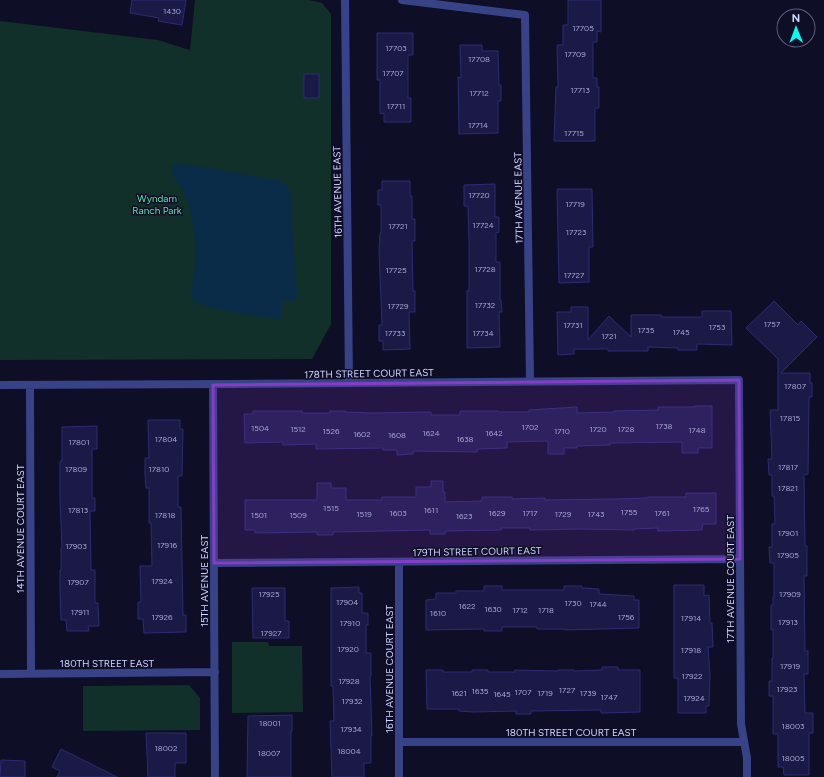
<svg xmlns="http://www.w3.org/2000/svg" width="824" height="777" viewBox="0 0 824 777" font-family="Figtree,sans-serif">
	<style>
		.green { fill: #11302a }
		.water { fill: #0a2c49 }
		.building { fill: #1b1a47; stroke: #2d2b74 }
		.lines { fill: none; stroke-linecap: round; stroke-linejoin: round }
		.street { stroke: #384286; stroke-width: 8 }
		.marked { fill: #843dc5; fill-opacity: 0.2; stroke: #843dc5; stroke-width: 3; stroke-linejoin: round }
		.labels { text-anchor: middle; stroke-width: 3; stroke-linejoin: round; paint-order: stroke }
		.number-label { font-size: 8px; fill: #a5a7d1 }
		.street-label { font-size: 10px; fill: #d3d6ff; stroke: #0e0e26 }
		.park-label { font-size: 10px; fill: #5be3aa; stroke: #0e0e26 }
	</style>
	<rect width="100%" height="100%" fill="#0e0e26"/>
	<path class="green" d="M195,0H309L322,3L331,14V324L312,359L0,360V21L158,40L190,50Z
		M232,642H268L269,646H302L303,712L232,713Z
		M189,685L200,698V730L83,731V686Z"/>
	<path class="water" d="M176,164L211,168L280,181L285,184L290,190L297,297L294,301L284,300L281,303V316L279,319C266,317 195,309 192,298C190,292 194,276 195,268C196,252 195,235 192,219C191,210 188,199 183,190C179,182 170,176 172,166Z"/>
	<path class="building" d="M132,0H186L182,25L158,21L159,18L130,13Z
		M568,0H601V32L597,31V42H593V78H597V87H599V108H595V141H554L556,87H558L557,45H563V25H568Z
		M377,33H413V55H408V98H411V122H384V113L380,114V80H377Z
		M460,45H482V51H498L499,85H501V101H498V133L459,134L458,77L461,78Z
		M304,74H319V98H304Z
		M382,181H410V196H412V219H415V241H412L413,291H415V312H409L410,349L383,350V341H379V325H382L379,251L380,233H381V205H378V190H382Z
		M495,184V217H499V232L496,233V262H500V300H501L502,312H499L500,347L467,348V291H469V241L468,206H464V185Z
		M557,189H592L593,247H589V282L559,283Z
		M774,301L798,325L801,321L817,337L781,373H810V383H812V397H809L808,474L804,475L805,546H807V576H804L805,651H808V674H804L805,713H813V733H809V775H784L783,767H778V734H773V696H769V681H772V658H773V629L771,630V605H773V597H774V563H770L769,547H772V524H775L774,496H772V475H769L768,459H772L770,410H778V359L746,328Z
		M571,307H588V340L609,316L631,337V315H661V317H702V311H731L732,345L697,344V350H678V348L648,347V351H608V349H574V354L558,355L557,312H571Z
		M695,406H712V448H698V453H682V442L610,443V445L577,446V448H564V454H548V441L507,442V448L477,449V452L413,451V454L397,455V450H383V448L316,449V444L283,445V442L245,443L244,414H253V411H302V413H330V411H345V412L372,413L431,412V415H460V411H498L499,412H529V410L577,407V413L614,412V411L658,410V407H695Z
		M148,420H180V429H183L182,476H178V507H181L183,615H186V632L144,633L143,619H138V602H141L140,566H152L151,523H149V488H146L145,475V458H149Z
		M97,426V449H92V498H95V511H90L91,570H95V603H98L99,626H88L89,631H67L66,620H61L60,590V570H61V548H62L60,501V461H62V427Z
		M431,481H443V492H445V502L482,501V497H512V499L545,498V500L615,499L648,498V497H686V493H716V524H703L702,530L658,531V528L634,529V530L581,529L530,530V528H501V530L445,531V534H430V530L333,532V535H317V532L255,533V530H245V500H317V483H331V488H346V500H382V497H416V487H431Z
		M674,585H704V596L709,595L710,623H712L713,647H708L710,674L709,706H706V713H678V678H674Z
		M484,586H502V590H564V586H582V588L599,589V594L634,596V600H639V628L565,630L564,629H537V627H502V631H484V629L426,630V600L436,599V593H456V591H484Z
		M359,587V593H362V613H368V625H366V653H371V676H370L372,736H371V763H364V777H332L330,721H334L333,686H331V588Z
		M252,588H285V621H289V638H253Z
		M602,667H618V670H640V712L601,713V710L531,711V714H516V711L473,712L459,711V709H427L426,670H443V672H472V670H488V672H515V670L558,671V670H574V671L602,670Z
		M292,715V731H291V777H247L248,716Z
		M146,733H186V763H175V777H148Z
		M61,749L117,777H57L60,771L52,767Z
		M1,760L25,761V777H0Z"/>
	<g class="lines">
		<path class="street" d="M345,0L349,383
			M402,0L525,15L530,381
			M0,385L231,384L739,380L741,724L747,758V777
			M30,385L31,673
			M213,385L215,777
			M399,562V777
			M214,563L740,559
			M0,674L215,672
			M399,742H744"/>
	</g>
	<path class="marked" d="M739,380L740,559L214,563L213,385Z"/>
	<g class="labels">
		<g class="number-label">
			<text x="172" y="14">1430</text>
			<text x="583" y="31">17705</text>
			<text x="396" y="51">17703</text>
			<text x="575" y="57">17709</text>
			<text x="479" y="62">17708</text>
			<text x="393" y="76">17707</text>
			<text x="580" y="93">17713</text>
			<text x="479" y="96">17712</text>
			<text x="396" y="109">17711</text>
			<text x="478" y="128">17714</text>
			<text x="574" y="136">17715</text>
			<text x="479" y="198">17720</text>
			<text x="575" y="207">17719</text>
			<text x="483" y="228">17724</text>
			<text x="398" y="229">17721</text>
			<text x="576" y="235">17723</text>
			<text x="485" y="272">17728</text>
			<text x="396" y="273">17725</text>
			<text x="574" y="278">17727</text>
			<text x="485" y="308">17732</text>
			<text x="398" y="309">17729</text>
			<text x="772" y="327">1757</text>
			<text x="573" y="328">17731</text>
			<text x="717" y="330">1753</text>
			<text x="646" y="333">1735</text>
			<text x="681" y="335">1745</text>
			<text x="395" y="336">17733</text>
			<text x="483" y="336">17734</text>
			<text x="609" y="339">1721</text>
			<text x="795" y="389">17807</text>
			<text x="790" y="421">17815</text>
			<text x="664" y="429">1738</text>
			<text x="530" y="430">1702</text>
			<text x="260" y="431">1504</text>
			<text x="298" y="432">1512</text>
			<text x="598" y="432">1720</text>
			<text x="626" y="432">1728</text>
			<text x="697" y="433">1748</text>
			<text x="331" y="434">1526</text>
			<text x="562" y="434">1710</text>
			<text x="431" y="436">1624</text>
			<text x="494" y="436">1642</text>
			<text x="362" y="437">1602</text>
			<text x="397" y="438">1608</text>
			<text x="166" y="442">17804</text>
			<text x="465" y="442">1638</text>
			<text x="79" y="445">17801</text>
			<text x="788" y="470">17817</text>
			<text x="76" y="472">17809</text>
			<text x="159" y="472">17810</text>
			<text x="788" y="491">17821</text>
			<text x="331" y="511">1515</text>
			<text x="701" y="512">1765</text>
			<text x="78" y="513">17813</text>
			<text x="431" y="513">1611</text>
			<text x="629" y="515">1755</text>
			<text x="398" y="516">1603</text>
			<text x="497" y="516">1629</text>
			<text x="530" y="516">1717</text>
			<text x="662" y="516">1761</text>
			<text x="364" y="517">1519</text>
			<text x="563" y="517">1729</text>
			<text x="596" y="517">1743</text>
			<text x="165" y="518">17818</text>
			<text x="259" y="518">1501</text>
			<text x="298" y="518">1509</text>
			<text x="464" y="519">1623</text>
			<text x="788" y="536">17901</text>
			<text x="167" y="548">17916</text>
			<text x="76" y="549">17903</text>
			<text x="788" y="558">17905</text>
			<text x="162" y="584">17924</text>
			<text x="78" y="585">17907</text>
			<text x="269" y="597">17925</text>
			<text x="790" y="597">17909</text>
			<text x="347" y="605">17904</text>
			<text x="573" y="606">1730</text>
			<text x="598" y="607">1744</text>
			<text x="467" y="609">1622</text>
			<text x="493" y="612">1630</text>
			<text x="520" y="613">1712</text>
			<text x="546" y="613">1718</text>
			<text x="80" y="615">17911</text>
			<text x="438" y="616">1610</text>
			<text x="162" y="620">17926</text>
			<text x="626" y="620">1756</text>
			<text x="691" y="621">17914</text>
			<text x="788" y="625">17913</text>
			<text x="350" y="626">17910</text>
			<text x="271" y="636">17927</text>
			<text x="348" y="652">17920</text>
			<text x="691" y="653">17918</text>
			<text x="790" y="669">17919</text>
			<text x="692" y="679">17922</text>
			<text x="349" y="684">17928</text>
			<text x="787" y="692">17923</text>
			<text x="567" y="693">1727</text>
			<text x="480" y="694">1635</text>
			<text x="523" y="695">1707</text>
			<text x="459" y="696">1621</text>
			<text x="545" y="696">1719</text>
			<text x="588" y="696">1739</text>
			<text x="502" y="697">1645</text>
			<text x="609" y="700">1747</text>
			<text x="694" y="701">17924</text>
			<text x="352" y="704">17932</text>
			<text x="270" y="726">18001</text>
			<text x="793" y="729">18003</text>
			<text x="351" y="732">17934</text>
			<text x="166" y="751">18002</text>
			<text x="349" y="754">18004</text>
			<text x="269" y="756">18007</text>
			<text x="793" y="761">18005</text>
		</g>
		<g class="street-label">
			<text transform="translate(337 192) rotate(-91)" y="4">16TH AVENUE EAST</text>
			<text transform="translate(518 198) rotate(-91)" y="4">17TH AVENUE EAST</text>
			<text transform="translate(369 373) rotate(-1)" y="4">178TH STREET COURT EAST</text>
			<text transform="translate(20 529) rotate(-90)" y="4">14TH AVENUE COURT EAST</text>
			<text transform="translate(477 551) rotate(-1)" y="4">179TH STREET COURT EAST</text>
			<text transform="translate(730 579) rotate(-90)" y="4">17TH AVENUE COURT EAST</text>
			<text transform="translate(204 581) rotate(-90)" y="4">15TH AVENUE EAST</text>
			<text x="107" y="667">180TH STREET EAST</text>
			<text transform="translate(389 669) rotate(-90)" y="4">16TH AVENUE COURT EAST</text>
			<text x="571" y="736">180TH STREET COURT EAST</text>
		</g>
		<g class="park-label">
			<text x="157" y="202">Wyndam<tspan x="157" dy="12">Ranch Park</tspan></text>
		</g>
	</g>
	<g transform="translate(796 28) rotate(359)"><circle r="19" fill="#0e0e26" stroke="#5d5e7d"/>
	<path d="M0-3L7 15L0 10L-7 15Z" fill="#00feec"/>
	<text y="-6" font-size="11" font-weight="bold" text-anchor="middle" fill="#d3d6ff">N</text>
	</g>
</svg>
